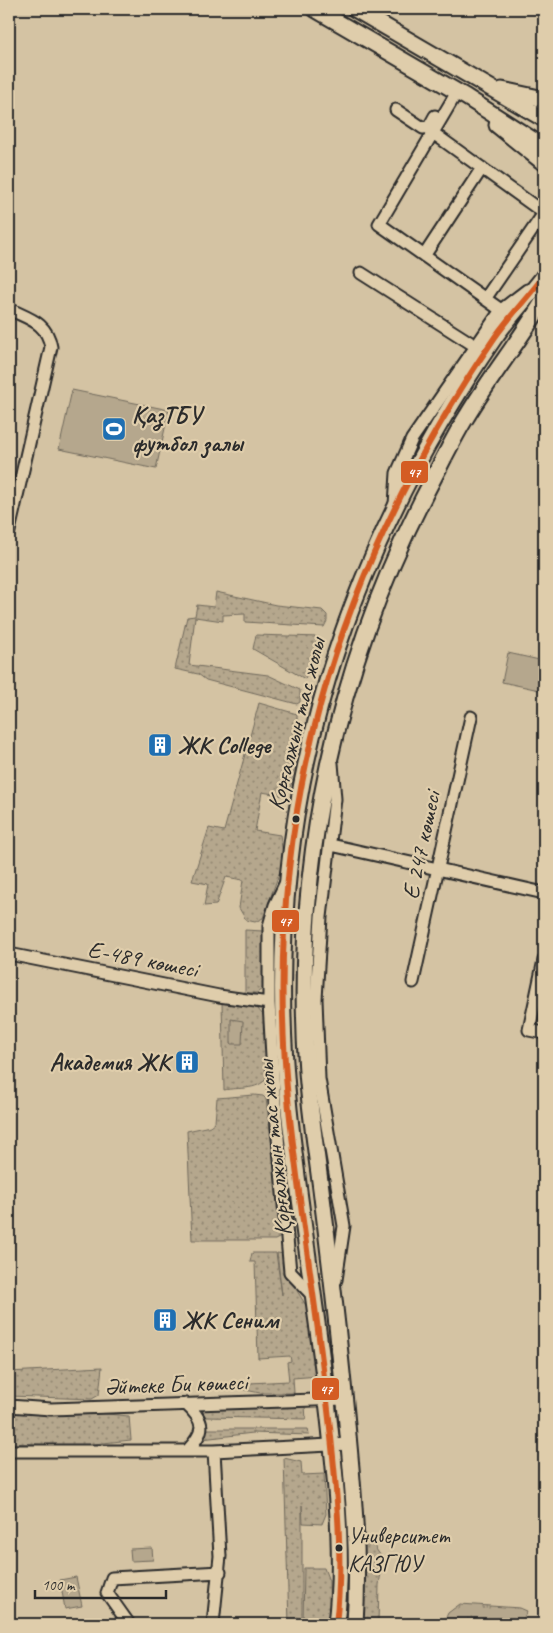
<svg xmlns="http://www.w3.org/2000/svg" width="553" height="1633" viewBox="0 0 553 1633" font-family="Caveat,sans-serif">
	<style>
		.grass { fill: url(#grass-dots); stroke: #70695c }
		.park { fill: url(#park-tufts); stroke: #70695c }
		.garden { fill: #b5a78d; stroke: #70695c }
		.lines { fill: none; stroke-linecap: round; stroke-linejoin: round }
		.minor-casing { stroke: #2b2b2b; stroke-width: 15 }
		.major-casing { stroke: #2b2b2b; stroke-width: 19 }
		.minor { stroke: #dfcdab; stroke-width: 11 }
		.major { stroke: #dfcdab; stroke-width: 15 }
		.bus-1-casing { stroke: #dfcdab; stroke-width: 10 }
		.bus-1 { stroke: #d45c23; stroke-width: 6 }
		.bus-dot { fill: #2b2b2b; stroke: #dfcdab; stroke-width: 2 }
		.labels { text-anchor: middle; stroke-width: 4.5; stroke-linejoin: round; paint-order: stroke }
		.bus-label { font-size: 23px; fill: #2b2b2b; stroke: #dfcdab; text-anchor: start }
		.poi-label { font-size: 24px; font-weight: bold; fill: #2b2b2b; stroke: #dfcdab; text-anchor: start }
		.street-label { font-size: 24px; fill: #2b2b2b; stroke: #dfcdab }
		.line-badge { stroke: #dfcdab; stroke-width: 2 }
		.badge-label { font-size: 14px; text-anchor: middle; font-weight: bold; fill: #fff }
	</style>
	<defs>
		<pattern id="grass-dots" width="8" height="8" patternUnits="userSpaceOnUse" patternTransform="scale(1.25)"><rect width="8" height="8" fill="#b5a78d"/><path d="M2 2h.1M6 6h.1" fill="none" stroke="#938873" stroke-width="1.8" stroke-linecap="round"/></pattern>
		<pattern id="park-tufts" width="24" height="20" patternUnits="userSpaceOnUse" patternTransform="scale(1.25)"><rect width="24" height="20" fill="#b5a78d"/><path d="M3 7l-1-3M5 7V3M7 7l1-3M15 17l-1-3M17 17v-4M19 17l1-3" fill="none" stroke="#938873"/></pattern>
	</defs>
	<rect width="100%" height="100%" fill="#d4c3a3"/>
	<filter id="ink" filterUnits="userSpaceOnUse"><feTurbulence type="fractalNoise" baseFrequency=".02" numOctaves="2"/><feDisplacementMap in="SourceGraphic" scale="10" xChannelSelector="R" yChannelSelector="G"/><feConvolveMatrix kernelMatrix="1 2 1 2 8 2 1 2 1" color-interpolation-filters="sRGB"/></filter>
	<g filter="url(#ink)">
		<path class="grass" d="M216,592L276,605L322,610L327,615V621L324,627L245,622V614L223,615V621L195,617L189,665L268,675L300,690V702L297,704L206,680L198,674L175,669L187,617L195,616L197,605L214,607Z
			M256,635L319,637L305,679L253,649Z
			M259,703L297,714L298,772L285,796L262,792L255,831L280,835L284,860L263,918L255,922L246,920L239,908L243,880L226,877L216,905L204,906L208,884L192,881L209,828L224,831Z
			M245,930L263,931L265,936L263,988L257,993H245Z
			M225,1000L257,1008L264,1016L267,1078C257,1091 238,1087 224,1090L222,1002Z
			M254,1095L263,1096L266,1099L283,1236L275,1240H192L187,1131L210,1126L215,1122L217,1098Z
			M252,1253H276L282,1295L277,1253L284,1254L288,1276L310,1312L319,1376L293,1378L294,1393H260L231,1387L230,1384L289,1381L287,1362L291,1361L290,1356L258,1358L255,1262H250Z
			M102,1367L99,1395L92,1399L9,1396V1372Z
			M305,1406L306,1419L206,1417L200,1407Z
			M9,1412H85L129,1416L131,1440L75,1446L9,1443Z
			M208,1429H308L309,1435L253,1433L202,1439Z
			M284,1458L301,1462L302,1475L324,1474L326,1514L322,1524L303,1523L302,1505V1624H289Z
			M364,1532L383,1559L379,1585L378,1624H363Z
			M304,1568H324L329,1581L330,1620L328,1624H303Z"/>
		<path class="park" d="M231,1019L243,1021L242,1044H231Z
			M460,1604L520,1608L527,1611L521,1624H443L448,1613Z"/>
		<path class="garden" d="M72,390L169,410L156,469L59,449Z
			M508,653L544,661V691L502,682Z
			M152,1548L153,1560L131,1561L130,1549Z
			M76,1577L82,1606L65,1609L60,1580Z"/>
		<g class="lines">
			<defs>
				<path id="minor" d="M457,92L379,224L501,310
					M396,110L423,128L429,127L435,116
					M433,133L544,213L485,299
					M424,256L482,168
					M361,273L477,347
					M9,309C29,319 47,322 51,347L9,531
					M395,505L397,473L412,439L501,310L527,290
					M332,763L335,799L321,917L316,999L319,1079L344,1226L336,1280
					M331,845L544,893
					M285,884L275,905L269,926V1003L274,1092L290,1272L314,1297
					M9,954L219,996L269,1003
					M544,960L529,1030L544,1033
					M413,982L471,717
					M186,1404C205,1422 206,1430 188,1450
					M9,1406L51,1409L344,1399
					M9,1451H214L349,1444
					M129,1624L107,1593L112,1578L220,1572
					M213,1624L220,1556L214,1451"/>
				<path id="major" d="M315,9L466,97L544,147
					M355,9L544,119
					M502,90L544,99
					M497,125L544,163
					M336,1624C343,1566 338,1505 332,1447C321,1334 301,1222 289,1109C259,824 334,572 495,337C510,316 528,297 544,276
					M355,1624C360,1550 352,1477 345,1403C338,1331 330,1260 321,1189C316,1150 310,1111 307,1072C292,863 336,662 434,477C445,456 455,435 467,416C491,376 520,340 544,300"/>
			</defs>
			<use href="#minor" class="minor-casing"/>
			<use href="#major" class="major-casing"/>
			<use href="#minor" class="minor"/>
			<use href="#major" class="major"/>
			<defs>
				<path id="bus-1" d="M336,1624C343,1566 338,1505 332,1447C321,1334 301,1222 289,1109C259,824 334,572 495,337C510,316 528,297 544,276"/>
			</defs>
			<use href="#bus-1" class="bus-1-casing"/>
			<use href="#bus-1" class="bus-1"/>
		</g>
	</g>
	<defs>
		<symbol id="stadium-square" viewBox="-11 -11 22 22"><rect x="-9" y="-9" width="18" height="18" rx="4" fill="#1f6fb2" stroke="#dfcdab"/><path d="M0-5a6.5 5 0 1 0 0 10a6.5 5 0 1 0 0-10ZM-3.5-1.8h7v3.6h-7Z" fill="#fff"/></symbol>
		<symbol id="building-square" viewBox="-11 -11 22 22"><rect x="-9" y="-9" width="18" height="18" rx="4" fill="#1f6fb2" stroke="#dfcdab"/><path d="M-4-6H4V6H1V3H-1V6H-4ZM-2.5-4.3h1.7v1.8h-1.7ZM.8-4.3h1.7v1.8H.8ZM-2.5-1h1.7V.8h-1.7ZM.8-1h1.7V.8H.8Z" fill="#fff"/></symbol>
	</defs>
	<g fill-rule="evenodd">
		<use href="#stadium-square" x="100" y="415" width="28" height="28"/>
		<use href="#building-square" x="146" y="731" width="28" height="28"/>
		<use href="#building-square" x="173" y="1048" width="28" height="28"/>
		<use href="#building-square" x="151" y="1306" width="28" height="28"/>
	</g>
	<g class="bus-dot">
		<circle cx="296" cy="819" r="4.5"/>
		<circle cx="339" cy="1548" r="4.5"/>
	</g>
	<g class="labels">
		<g class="bus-label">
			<text x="348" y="1543">Университет<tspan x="348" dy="28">КАЗГЮУ</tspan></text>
		</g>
		<g class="poi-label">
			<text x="132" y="423">ҚазТБУ<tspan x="132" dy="28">футбол залы</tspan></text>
			<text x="178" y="753">ЖК College</text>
			<text x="170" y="1070" text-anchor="end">Академия ЖК</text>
			<text x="182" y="1328">ЖК Сеним</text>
		</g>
		<g class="street-label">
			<text transform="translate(296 724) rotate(-76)" y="8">Қорғалжын тас жолы</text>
			<text transform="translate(421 845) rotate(-78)" y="8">Е 247 көшесі</text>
			<text transform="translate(143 959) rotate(11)" y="8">Е-489 көшесі</text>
			<text transform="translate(274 1148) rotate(-96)" y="8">Қорғалжын тас жолы</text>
			<text transform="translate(176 1384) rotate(-2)" y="8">Әйтеке Би көшесі</text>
		</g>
	</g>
	<g class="line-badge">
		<rect x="400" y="460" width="29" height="24" rx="5" fill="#d45c23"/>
		<rect x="271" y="909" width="29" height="24" rx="5" fill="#d45c23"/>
		<rect x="311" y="1377" width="29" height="24" rx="5" fill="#d45c23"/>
	</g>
	<g class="badge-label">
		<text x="414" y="477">47</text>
		<text x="285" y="926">47</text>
		<text x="326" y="1394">47</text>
	</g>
	<rect width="553" height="1633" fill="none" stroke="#dfcdab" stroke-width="30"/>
	<rect x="15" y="15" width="523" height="1603" fill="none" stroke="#2b2b2b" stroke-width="2" filter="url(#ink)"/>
	<path d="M35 1590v8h131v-8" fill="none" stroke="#2b2b2b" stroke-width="2.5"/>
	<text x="42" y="1590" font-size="15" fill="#2b2b2b" stroke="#dfcdab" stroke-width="4" paint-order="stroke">100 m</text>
</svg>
